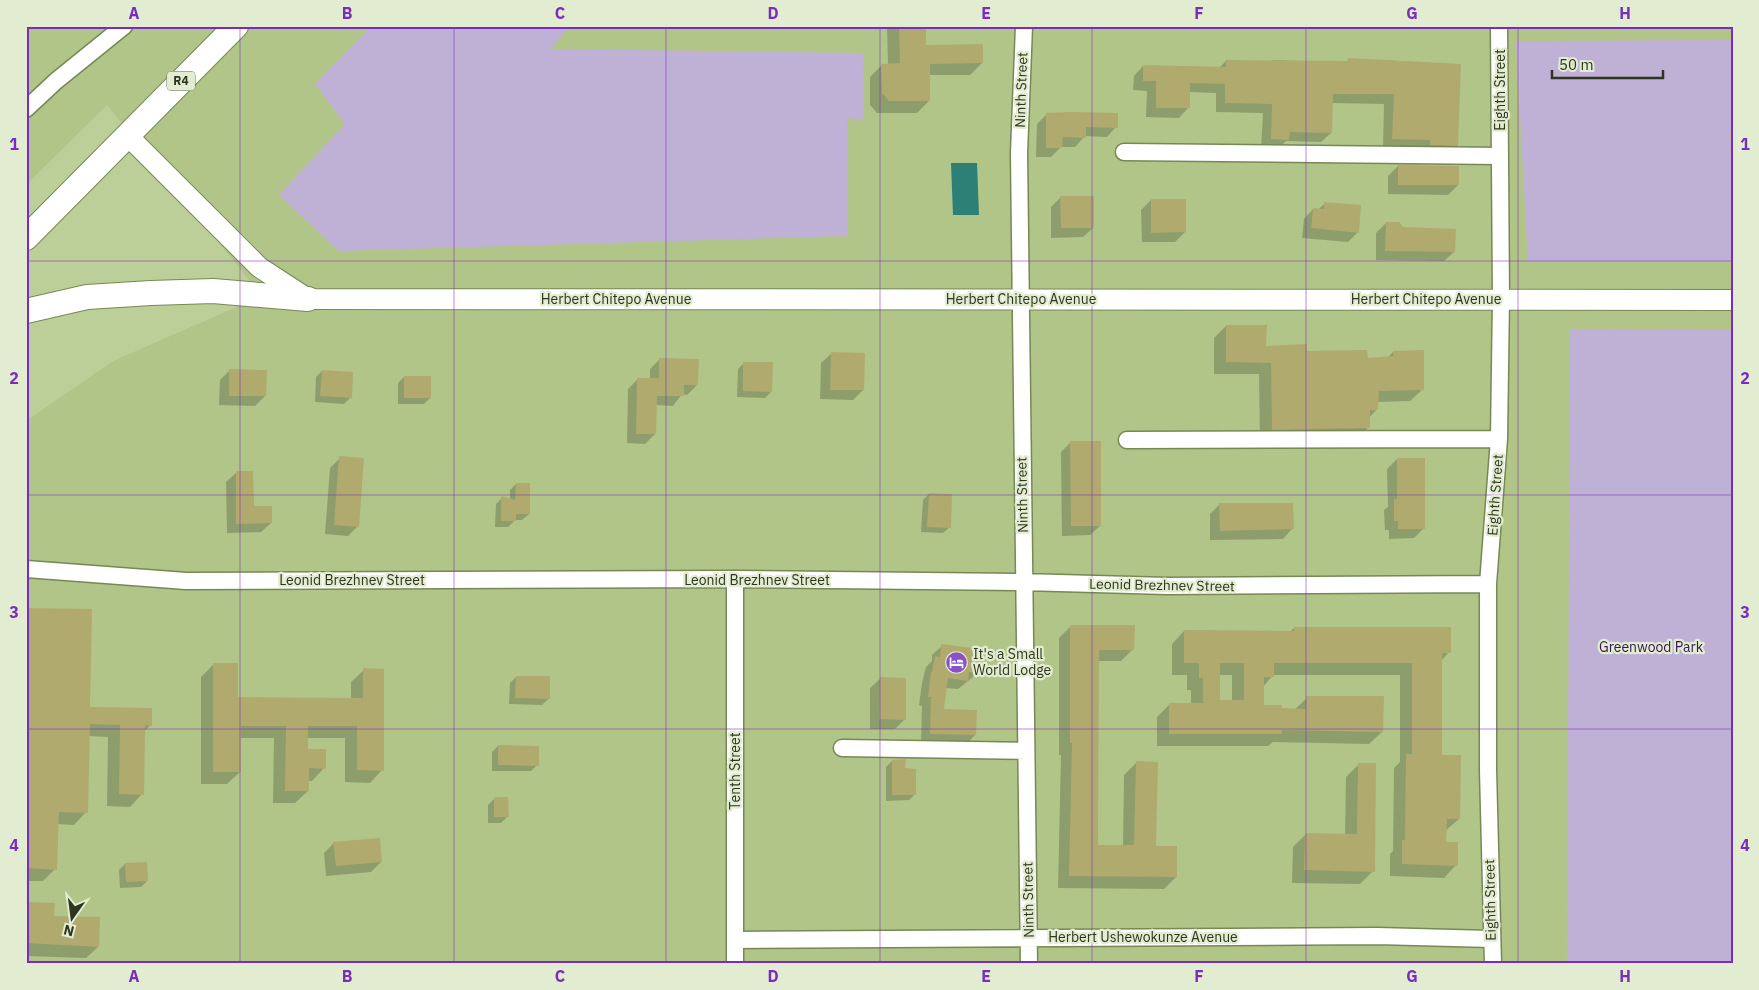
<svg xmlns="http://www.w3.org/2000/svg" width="1759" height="990" viewBox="0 0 1759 990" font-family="'IBM Plex Sans',sans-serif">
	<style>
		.built { fill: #b1c588 }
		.green { fill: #bfb1d5 }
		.water { fill: #2d8075 }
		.shadow { fill: #0003; fill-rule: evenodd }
		.building { fill: #b0aa6e; fill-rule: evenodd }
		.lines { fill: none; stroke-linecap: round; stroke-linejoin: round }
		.minor-casing { stroke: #785; stroke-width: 19 }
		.major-casing { stroke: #785; stroke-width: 22 }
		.highway-casing { stroke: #785; stroke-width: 26 }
		.minor { stroke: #fff; stroke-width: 16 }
		.major { stroke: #fff; stroke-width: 20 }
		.highway { stroke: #fff; stroke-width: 24 }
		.grid { fill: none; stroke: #7b2cbf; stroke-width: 1; stroke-opacity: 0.55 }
		.labels { text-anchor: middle; stroke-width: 4.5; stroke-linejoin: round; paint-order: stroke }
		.shield { fill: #e2ecd1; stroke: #646c55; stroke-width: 1 }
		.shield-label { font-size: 12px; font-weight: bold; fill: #2e3520 }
		.street-label { font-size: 14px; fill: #2e3520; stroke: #e2ecd1 }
		.park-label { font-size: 14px; fill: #351555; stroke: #e2ecd1 }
		.poi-label { font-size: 14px; fill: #2e3520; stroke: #e2ecd1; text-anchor: start }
		.neatline { fill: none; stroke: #7b2cbf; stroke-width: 2 }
		.grid-label { font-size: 16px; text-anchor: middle; font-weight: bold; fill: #7b2cbf }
	</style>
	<rect width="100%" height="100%" fill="#bdcf99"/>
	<path class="built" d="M26,26H1733V964H26V421L113,361L262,296L107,105L26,185Z"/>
	<path class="green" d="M372,26H570L551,49L863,53L864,120L847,118L848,236L339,251L279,195L345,124L315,84Z
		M1733,40V262H1528L1516,41Z
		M1570,329L1733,330V964H1567Z"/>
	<path class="water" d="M951,163H977L979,215H953Z"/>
	<path class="shadow" d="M887,26H925V46L982,63L970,75H929V101L917,113H877L870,105V77L882,65H888Z
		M1274,60L1345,63L1348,60H1383L1459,65L1457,145L1447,155L1383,148L1384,104L1332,103L1331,133L1321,142L1286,141L1278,149H1261L1263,113L1216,112V93L1188,92V108L1179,118L1146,117L1147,91L1133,90L1134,76L1143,66L1219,68L1226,61L1272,62Z
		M1047,114L1116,127L1107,137L1085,136L1075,147H1061L1051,157H1036L1037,124Z
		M1398,166L1458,185L1448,195L1388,194V176Z
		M1061,197L1093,228L1083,237L1051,238V207Z
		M1151,200L1185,232L1175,242H1142L1141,210Z
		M1325,203L1358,232L1348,242L1302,238L1304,219L1313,209L1318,210Z
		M1386,223L1403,229L1454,252L1444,261L1376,260V233Z
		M1226,326L1265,347L1366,359L1387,358L1393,352L1423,389L1410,401L1377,402V409L1369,418V427L1356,439L1260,441L1259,374H1214V338Z
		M831,354L863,390L853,400L820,399L821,363Z
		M660,359L697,385L687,395L682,394L673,406L656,405L655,434L645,444L627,443L628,389L638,379H650V369Z
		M744,363L771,392L765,398L737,397L738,369Z
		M230,370L265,396L255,406L219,405L220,380Z
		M322,371L351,397L344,404L315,402L316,377Z
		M404,377L430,398L424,404H398V383Z
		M1071,442L1100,526L1090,535L1062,536L1061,452Z
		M340,458L358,526L348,536L325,534L330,468Z
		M1397,459L1424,528L1414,538L1389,539V530H1385L1384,510L1388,507L1387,469Z
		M236,473L253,507L271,523L261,532L227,533L226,482Z
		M516,484L529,514L522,520H515L508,527H495L496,504L502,498L510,500V490Z
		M929,494L950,527L943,533L921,532L923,500Z
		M1220,504L1292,529L1283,539L1210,540V514Z
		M26,609L89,708L151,725L143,732L142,794L130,807L107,806L108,737L88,736L86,812L74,825L57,824L55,869L43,881H26Z
		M1071,626L1133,649L1121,661H1098L1097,846H1123L1124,775L1136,763L1155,847L1176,877L1164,889L1058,888L1061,755H1059V638Z
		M1294,628L1449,652L1441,661V756L1459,819L1445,831V843L1456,865L1444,878L1390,876V854L1393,851L1394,768L1400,762V675H1273L1263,687V706L1294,710L1307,698L1382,732L1369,744L1273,742L1268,746H1157V717L1170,704H1191V690H1187V675H1172V644L1184,631L1290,632ZM1219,675H1232V702H1219Z
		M942,646L971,655L978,673L958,689L946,688L943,710L975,735L966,744L921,742L922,706L919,705L922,683L926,667L932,661V655Z
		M214,664L237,698L351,699V682L364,670L382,770L370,783L345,782V738H307V750L324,768L312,781H307L308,791L295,803H273L274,738H240V772L227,784H201V677Z
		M516,677L549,698L542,705L509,704L510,683Z
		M880,679L905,719L895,729H870V688Z
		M498,746L537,765L531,771H492V752Z
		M892,761L904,770L915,794L909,800L886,801V767Z
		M1359,764L1373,871L1360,884L1292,883L1293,847L1306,834L1345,835L1346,777Z
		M495,798L507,817L501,823H488V805Z
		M334,843L381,862L371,872L326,876L324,853Z
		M125,864L147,881L141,887L120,888L119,870Z
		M26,903L53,918L98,947L86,958L26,956Z"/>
	<path class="building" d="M899,26H926V45L983,44V63L930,64V101H889L882,93L881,64L900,63Z
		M1348,58L1461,64L1458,146L1430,145V140L1392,139L1394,94H1333L1332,133L1290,132L1289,140L1271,139L1272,104L1225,103V84L1190,83V108H1156V81H1143V65L1226,67V60L1348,61Z
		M1070,112L1118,113V128L1086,127V138L1063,137L1062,148H1046V113Z
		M1398,165L1459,166V185H1398Z
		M1060,196H1094V228H1061Z
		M1151,199H1186V232L1151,233Z
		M1324,202L1361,205L1359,233L1311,228L1313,208L1324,209Z
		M1386,222H1399L1403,227L1456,229L1455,252L1385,251Z
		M1226,325H1267L1266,346L1307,344V351L1367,350L1368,358L1393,356V351L1424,350V390L1379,391L1378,410H1370V428L1272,430L1271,363L1226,362Z
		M831,352L865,353L864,390H830Z
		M659,358L699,359L698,385H684V396H657L656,434H636L637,378H659Z
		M743,362H773L772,392L743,391Z
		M229,369L267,370L266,396H229Z
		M322,370L353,372L352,398L320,396Z
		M404,376H431V398H404Z
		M1070,441H1101V526H1071Z
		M339,456L364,458L359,527L334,525Z
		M1397,458H1425V529H1398V521H1394V499H1397Z
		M236,471H253L254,506H272V523L236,524Z
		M516,483H530V514H516V521H501V496L515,500Z
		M929,493L952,494L951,528L927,527Z
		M1219,503H1293L1294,529L1220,531Z
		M26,608L92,609L90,707L152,708V726L145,725L144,795L119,794L120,725L90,724L88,813L59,812L57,870L26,868Z
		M1070,625H1135L1134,650H1099L1098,845H1134L1136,761L1158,762L1156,846H1177V877L1069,876L1072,743H1070Z
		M1294,627H1451V653H1442V755H1461L1460,819H1447L1446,842H1458V866L1402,864V840H1405L1406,754H1412V663H1274V677H1264V705H1282V708L1306,709V696H1384L1383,732L1282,730V734H1169V703H1203V678H1199V663H1184V630L1294,631ZM1220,663H1244V700H1220Z
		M941,644L973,648L972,654L982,655L980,673L969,672L968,681L948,678L944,709L977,710L976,735L930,734L931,697H928L931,672H932L935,656L940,657Z
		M213,663H238V697L363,698V668L384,669V771L357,770V726H308V749H326V769L309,768V791H285L286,726H241V772H213Z
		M516,676H550V699L515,698Z
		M880,677L906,678V720L879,719Z
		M498,745L539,746V766L498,765Z
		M906,759L905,768L916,769V795H892V760Z
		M1358,763H1376L1375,872L1304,870L1305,833L1357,834Z
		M494,797H508L509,817H494Z
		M380,838L382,862L336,866L333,842Z
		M147,862L148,881L126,882L125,863Z
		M26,902L55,903L54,916L100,917L99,947L26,943Z"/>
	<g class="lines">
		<defs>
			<path id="minor" d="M1024,26L1019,153L1029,964
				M26,109L56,81L124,26
				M1124,152L1500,156
				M1127,440L1499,439
				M26,569L186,581L735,579L1023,582L1167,586L1488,584
				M842,748L1026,751
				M735,940L1377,936L1491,939
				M735,964V579
				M1493,964L1488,770V584L1499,439L1501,298L1499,26"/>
			<path id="major" d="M127,135L259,267L308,299L1733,300"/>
			<path id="highway" d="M26,238L236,26
				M26,311L87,297L151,293L213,291L308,299"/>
		</defs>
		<use href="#minor" class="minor-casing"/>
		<use href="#major" class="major-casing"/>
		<use href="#highway" class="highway-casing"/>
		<use href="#minor" class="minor"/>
		<use href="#major" class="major"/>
		<use href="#highway" class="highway"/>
	</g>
	<path class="grid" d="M240,26V964M454,26V964M666,26V964M880,26V964M1092,26V964M1306,26V964M1518,26V964M26,261H1733M26,495H1733M26,729H1733"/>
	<defs>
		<symbol id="hotel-disc" viewBox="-11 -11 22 22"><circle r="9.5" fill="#8950c7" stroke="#e2ecd1"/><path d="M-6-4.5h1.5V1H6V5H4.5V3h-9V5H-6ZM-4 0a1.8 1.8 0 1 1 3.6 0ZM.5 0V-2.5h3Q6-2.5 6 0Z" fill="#fff"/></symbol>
	</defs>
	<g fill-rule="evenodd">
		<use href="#hotel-disc" x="944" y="650" width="25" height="25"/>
	</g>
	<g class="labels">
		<rect class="shield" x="167" y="71.5" width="28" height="19" rx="4"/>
		<g class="shield-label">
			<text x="181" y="85">R4</text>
		</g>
		<g class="street-label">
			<text transform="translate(1021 90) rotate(-88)" y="5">Ninth Street</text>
			<text transform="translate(1500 90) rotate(-90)" y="5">Eighth Street</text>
			<text x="616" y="304">Herbert Chitepo Avenue</text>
			<text x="1021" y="304">Herbert Chitepo Avenue</text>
			<text x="1426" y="304">Herbert Chitepo Avenue</text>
			<text transform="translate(1022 495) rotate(-91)" y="5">Ninth Street</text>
			<text transform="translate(1495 495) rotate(-86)" y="5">Eighth Street</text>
			<text x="352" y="585">Leonid Brezhnev Street</text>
			<text x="757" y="585">Leonid Brezhnev Street</text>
			<text transform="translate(1162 585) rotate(1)" y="5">Leonid Brezhnev Street</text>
			<text transform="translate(735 771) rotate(-90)" y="5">Tenth Street</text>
			<text transform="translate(1028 900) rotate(-91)" y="5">Ninth Street</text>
			<text transform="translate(1490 900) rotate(-91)" y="5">Eighth Street</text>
			<text x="1143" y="942">Herbert Ushewokunze Avenue</text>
		</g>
		<g class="park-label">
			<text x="1651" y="652">Greenwood Park</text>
		</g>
		<g class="poi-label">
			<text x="973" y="659">It's a Small<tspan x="973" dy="16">World Lodge</tspan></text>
		</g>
	</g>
	<rect width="1759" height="990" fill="none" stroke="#e2ecd1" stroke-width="55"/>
	<g transform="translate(72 918) rotate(194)" stroke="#e2ecd1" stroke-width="4" paint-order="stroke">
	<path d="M0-4L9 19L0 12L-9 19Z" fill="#2e3520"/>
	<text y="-8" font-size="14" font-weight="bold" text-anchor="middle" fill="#2e3520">N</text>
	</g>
	<path d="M1552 70v8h111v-8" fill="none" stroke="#2e3520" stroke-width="2.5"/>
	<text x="1559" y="70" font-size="15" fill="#2e3520" stroke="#e2ecd1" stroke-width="4" paint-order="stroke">50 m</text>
	<rect x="28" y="28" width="1704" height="934" class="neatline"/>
	<g class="grid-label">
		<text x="134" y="19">A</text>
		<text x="347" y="19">B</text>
		<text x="560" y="19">C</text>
		<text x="773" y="19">D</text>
		<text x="986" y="19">E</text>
		<text x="1199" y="19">F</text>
		<text x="1412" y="19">G</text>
		<text x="1625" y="19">H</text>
		<text x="14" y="150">1</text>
		<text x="1745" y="150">1</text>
		<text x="14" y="384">2</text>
		<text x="1745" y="384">2</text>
		<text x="14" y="618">3</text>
		<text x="1745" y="618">3</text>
		<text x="14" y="851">4</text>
		<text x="1745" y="851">4</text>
		<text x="134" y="982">A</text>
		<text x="347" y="982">B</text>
		<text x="560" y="982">C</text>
		<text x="773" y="982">D</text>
		<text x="986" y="982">E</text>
		<text x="1199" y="982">F</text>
		<text x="1412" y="982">G</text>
		<text x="1625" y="982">H</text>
	</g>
</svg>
